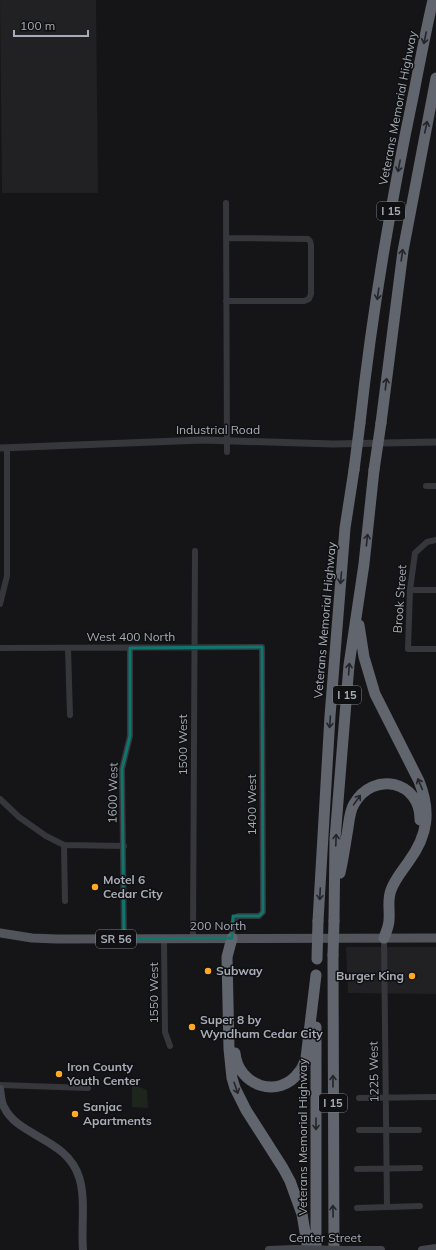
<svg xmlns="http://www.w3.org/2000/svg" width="436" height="1250" viewBox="0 0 436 1250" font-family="Mulish,sans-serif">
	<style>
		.built { fill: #212124 }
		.grass { fill: #1d251d }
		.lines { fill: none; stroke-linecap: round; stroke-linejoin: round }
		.minor { stroke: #36373c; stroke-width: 6 }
		.tertiary { stroke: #36373c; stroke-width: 7 }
		.secondary { stroke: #44464d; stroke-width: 8 }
		.primary { stroke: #52545c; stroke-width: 9 }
		.motorway { stroke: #61656e; stroke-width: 11 }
		.secondary-bridge { stroke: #44464d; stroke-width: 8 }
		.motorway-bridge { stroke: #61656e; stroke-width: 11 }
		.oneway { stroke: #242529 }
		.marked { fill: none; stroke: #0f766e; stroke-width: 3; stroke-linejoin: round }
		.poi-dot { fill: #ffa925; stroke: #101012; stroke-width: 1.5 }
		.labels { text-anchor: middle; stroke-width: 3; stroke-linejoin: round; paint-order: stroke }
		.shield { fill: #101012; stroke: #797e86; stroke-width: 1 }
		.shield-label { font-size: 11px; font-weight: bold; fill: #a6adb8 }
		.street-label { font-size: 12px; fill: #a6adb8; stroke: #101012 }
		.poi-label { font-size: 12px; font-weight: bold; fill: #a6adb8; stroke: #101012; text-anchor: start }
	</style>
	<rect width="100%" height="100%" fill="#151517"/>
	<path class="built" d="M0,0H96L98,193H2Z
		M346,947H436V994L348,993Z"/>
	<path class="grass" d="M132,1084L147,1090L148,1108L132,1107Z"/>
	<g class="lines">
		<path class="minor" d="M226,203L227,452
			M226,238L308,239L310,241L311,245V294L309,299L304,301H226
			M426,486H436
			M436,540L427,542L415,553L410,590L408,649H436
			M410,590H436
			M0,604L7,576V448
			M0,648L262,647L263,912L259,916H238C231,920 233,931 232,938
			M68,648L70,715
			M0,799L19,817L46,836L64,845L124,846
			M64,845L65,901
			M164,938L165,1032L170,1046
			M193,938L195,551
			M384,938L387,1207
			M124,939L122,769L130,736V648
			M0,1085L88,1088
			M359,1098L436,1097
			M359,1130H419
			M357,1169L420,1168
			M357,1208L420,1206"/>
		<path class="tertiary" d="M0,448L203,440L333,444L436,442"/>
		<path class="secondary" d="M0,1089C1,1095 1,1102 4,1107C18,1137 67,1138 79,1177C86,1198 81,1227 83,1250
			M269,1250L294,1249
			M344,1250H381
			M422,1250L436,1248"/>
		<path class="primary" d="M0,933L32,938L57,939L436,938"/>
		<path class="motorway" d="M360,423C372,312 391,201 414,92C420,61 426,30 433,0
			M381,423L403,251L436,78
			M359,625L364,657L375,694L419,781C431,811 428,835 409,861C403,870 395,879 391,890C387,900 390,910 389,920C389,926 386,932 384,938
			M340,873C343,860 345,847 347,834C349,824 349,812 354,804C373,770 421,781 420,820
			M318,921L330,716L345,528L354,470
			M334,921L335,839L349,665L364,564L374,470
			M232,938L227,957L229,1049L232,1078L235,1088L246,1110L283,1168L290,1181L302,1214L308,1250
			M333,955L334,1250
			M235,1053C238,1086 279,1100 299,1072C303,1068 304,1063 306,1058L316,975
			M316,1250V1027"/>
		<path class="secondary-bridge" d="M294,1249L344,1250"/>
		<path class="motorway-bridge" d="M354,470L360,423
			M374,470L381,423
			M333,955L334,921
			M317,959L318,921"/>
	</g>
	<defs><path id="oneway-shaft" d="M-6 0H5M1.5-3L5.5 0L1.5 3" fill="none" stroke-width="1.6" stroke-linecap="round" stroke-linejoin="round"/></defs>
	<g class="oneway">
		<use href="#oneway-shaft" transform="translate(425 38) rotate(102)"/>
		<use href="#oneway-shaft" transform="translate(426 127) rotate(-78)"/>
		<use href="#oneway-shaft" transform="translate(399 166) rotate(101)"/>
		<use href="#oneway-shaft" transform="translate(402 255) rotate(-82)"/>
		<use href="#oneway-shaft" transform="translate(378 294) rotate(98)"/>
		<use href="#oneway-shaft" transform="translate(386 384) rotate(-83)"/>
		<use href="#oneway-shaft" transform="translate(367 540) rotate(-84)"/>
		<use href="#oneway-shaft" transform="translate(341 578) rotate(95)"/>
		<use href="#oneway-shaft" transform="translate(349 669) rotate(-86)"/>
		<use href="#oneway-shaft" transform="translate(330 722) rotate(94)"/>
		<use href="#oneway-shaft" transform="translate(420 784) rotate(-113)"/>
		<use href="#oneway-shaft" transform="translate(357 800) rotate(-54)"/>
		<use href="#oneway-shaft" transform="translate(336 840) rotate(-88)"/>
		<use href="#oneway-shaft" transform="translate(320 894) rotate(93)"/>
		<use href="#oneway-shaft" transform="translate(333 1081) rotate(-90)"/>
		<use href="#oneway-shaft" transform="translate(236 1088) rotate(71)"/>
		<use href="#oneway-shaft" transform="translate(316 1124) rotate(90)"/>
		<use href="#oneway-shaft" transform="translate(333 1211) rotate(-91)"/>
	</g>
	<path class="marked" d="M262,647L263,912L259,916H233L232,938L124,939L122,769L130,736V648Z"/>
	<g class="poi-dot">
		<circle cx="95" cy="887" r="4"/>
		<circle cx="208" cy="971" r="4"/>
		<circle cx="412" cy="976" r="4"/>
		<circle cx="192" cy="1027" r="4"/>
		<circle cx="59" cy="1074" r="4"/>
		<circle cx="75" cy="1114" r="4"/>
	</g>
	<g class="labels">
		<g class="shield">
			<rect x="377" y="202" width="28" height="18" rx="3"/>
			<rect x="333" y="686" width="28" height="18" rx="3"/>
			<rect x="96" y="930" width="40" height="18" rx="3"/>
			<rect x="319" y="1094" width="28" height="18" rx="3"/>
		</g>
		<g class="shield-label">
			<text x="391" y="215">I 15</text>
			<text x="347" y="699">I 15</text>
			<text x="116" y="943">SR 56</text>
			<text x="333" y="1107">I 15</text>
		</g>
		<g class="street-label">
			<text transform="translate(398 108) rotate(-79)" y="4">Veterans Memorial Highway</text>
			<text x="218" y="434">Industrial Road</text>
			<text transform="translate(400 599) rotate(-86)" y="4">Brook Street</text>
			<text transform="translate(325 620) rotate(-85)" y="4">Veterans Memorial Highway</text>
			<text x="131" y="641">West 400 North</text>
			<text transform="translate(183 745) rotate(-90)" y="4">1500 West</text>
			<text transform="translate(113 793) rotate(-89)" y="4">1600 West</text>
			<text transform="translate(252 805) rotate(-90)" y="4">1400 West</text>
			<text x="218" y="930">200 North</text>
			<text transform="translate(154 993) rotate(-90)" y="4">1550 West</text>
			<text transform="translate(374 1072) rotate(-91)" y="4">1225 West</text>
			<text transform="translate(303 1137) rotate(-90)" y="4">Veterans Memorial Highway</text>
			<text x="325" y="1242">Center Street</text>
		</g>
		<g class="poi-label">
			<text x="103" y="884">Motel 6<tspan x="103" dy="14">Cedar City</tspan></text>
			<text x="216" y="975">Subway</text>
			<text x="404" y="980" text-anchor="end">Burger King</text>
			<text x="200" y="1024">Super 8 by<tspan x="200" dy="14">Wyndham Cedar City</tspan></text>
			<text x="67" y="1071">Iron County<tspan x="67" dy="14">Youth Center</tspan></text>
			<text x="83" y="1111">Sanjac<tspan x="83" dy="14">Apartments</tspan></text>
		</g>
	</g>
	<path d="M14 30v6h74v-6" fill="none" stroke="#a6adb8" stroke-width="2"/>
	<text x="20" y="30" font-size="12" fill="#a6adb8" stroke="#101012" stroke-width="3" paint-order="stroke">100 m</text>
</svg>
